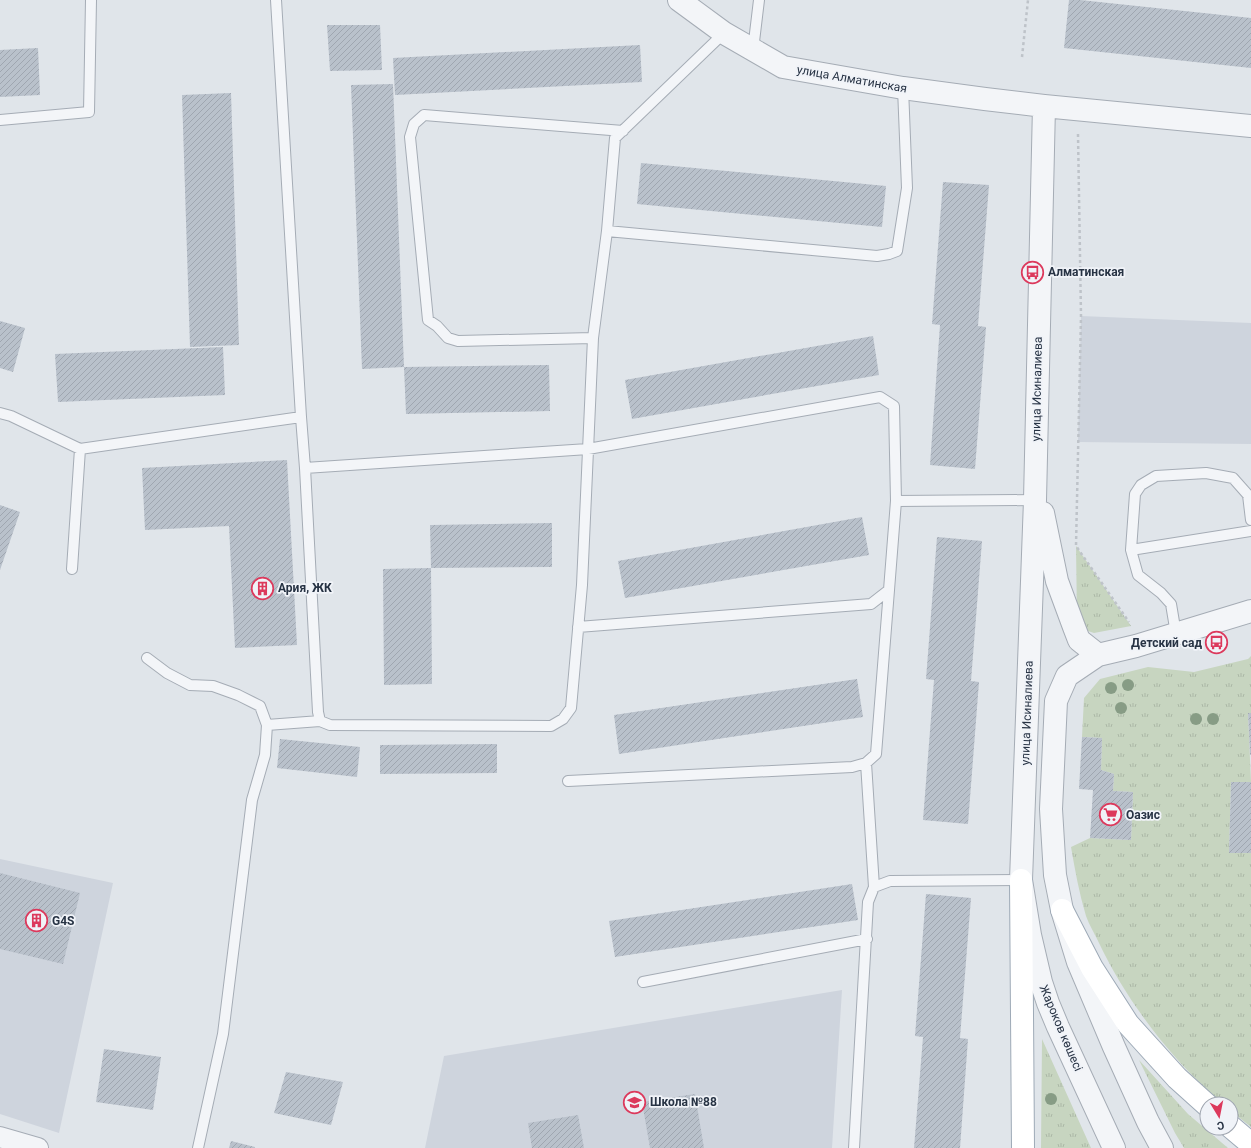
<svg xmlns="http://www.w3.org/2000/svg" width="1251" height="1148" viewBox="0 0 1251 1148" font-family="Roboto,sans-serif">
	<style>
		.built { fill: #ced4dd }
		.grass { fill: url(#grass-tufts) }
		.building { fill: url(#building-hatch) }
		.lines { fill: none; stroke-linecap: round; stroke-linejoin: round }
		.service-casing { stroke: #a5acb5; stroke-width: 12 }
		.minor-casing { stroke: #a5acb5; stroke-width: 22 }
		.tertiary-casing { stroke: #a5acb5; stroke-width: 24 }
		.primary-casing { stroke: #9eaab7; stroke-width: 24 }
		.path { stroke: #bec3c9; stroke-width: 2.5; stroke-dasharray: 3 3; stroke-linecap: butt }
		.service { stroke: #f3f5f8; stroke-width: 10 }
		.minor { stroke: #f3f5f8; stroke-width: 20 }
		.tertiary { stroke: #f3f5f8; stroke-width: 22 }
		.primary { stroke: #fff; stroke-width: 22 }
		.tree { fill: #879c85 }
		.labels { text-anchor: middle; stroke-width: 3.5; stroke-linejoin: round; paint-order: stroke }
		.street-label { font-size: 12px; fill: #273344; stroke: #f0f3f8 }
		.poi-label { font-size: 12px; font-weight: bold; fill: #273344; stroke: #f0f3f8; text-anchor: start }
	</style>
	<defs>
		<pattern id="grass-tufts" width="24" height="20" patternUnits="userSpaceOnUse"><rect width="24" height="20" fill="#c7d5c0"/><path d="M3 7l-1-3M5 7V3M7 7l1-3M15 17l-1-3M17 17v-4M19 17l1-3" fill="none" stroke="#abb7a6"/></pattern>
		<pattern id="building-hatch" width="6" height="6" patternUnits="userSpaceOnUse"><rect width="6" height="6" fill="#b9c1cb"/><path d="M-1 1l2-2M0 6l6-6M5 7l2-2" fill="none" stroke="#9fa6b0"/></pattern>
	</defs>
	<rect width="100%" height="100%" fill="#e0e5ea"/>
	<path class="built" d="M1081,316L1251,323V444L1078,442Z
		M0,859L113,883L59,1133L0,1114Z
		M842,990L832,1148H425L444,1056Z"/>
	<path class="grass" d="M1076,546L1131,626L1094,633L1082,629L1077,620Z
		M1251,656V713H1248L1251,782H1231L1229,853H1251V1127L1231,1111V1104H1223C1173,1062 1127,1002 1099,943C1095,934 1089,925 1086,916C1079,893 1075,870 1071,847L1090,838L1131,840L1133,792L1113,791L1114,774L1101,770L1102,738L1082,737L1084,698L1100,679L1148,667L1194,672L1248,659Z
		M1042,1039L1091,1148H1041Z
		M1139,1060L1188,1114L1228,1148H1184L1175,1133Z"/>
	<path class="building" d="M1069,0H1080L1251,18V68L1064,48Z
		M327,25H380L382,70L330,71Z
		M640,45L642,82L395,95L393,58Z
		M38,48L40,95L0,97V50Z
		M393,84L404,367L362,369L351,85Z
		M231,93L239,345L190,347L182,95Z
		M641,163L886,186L882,227L637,204Z
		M943,182L989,185L978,326L986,327L975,469L930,465L940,325L932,324Z
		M0,321L25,328L13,372L0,368Z
		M873,336L879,375L632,419L625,380Z
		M223,347L225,395L58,402L55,354Z
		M549,365L550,411L406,414L404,367Z
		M287,460L297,645L235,648L229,526L145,530L142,468Z
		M0,505L20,512L0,570Z
		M862,517L869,555L625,598L618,561Z
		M552,523V567L431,568L430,525Z
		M937,537L982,541L971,681L979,682L968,824L923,820L934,680L926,679Z
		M431,568L432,684L384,685L383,569Z
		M857,679L863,717L619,754L614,715Z
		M1248,713H1251V755H1250Z
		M1082,737L1102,738L1101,770L1114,774L1113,791L1133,792L1131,840L1090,838L1093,790L1079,789Z
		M280,739L360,747L357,777L277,768Z
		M497,744V773L380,774V745Z
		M1231,782H1251V853H1229Z
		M0,873L80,893L63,964L0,949Z
		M852,884L858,920L615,957L609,921Z
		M926,894L971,898L960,1038L968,1039L960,1148H914L923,1037L915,1036Z
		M104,1049L161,1057L153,1110L96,1102Z
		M286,1072L343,1082L331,1125L274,1113Z
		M695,1094L704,1148H650L642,1102Z
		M578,1115L584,1148H532L528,1123Z
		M231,1141L255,1147V1148H229Z"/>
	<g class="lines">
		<defs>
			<path id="service" d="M276,0L301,417
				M753,50L759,0
				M0,120L89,112L91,0
				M607,231L877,256L889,254L897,251L907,188L903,88
				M593,338L458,341L448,338L437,326L428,320L410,137L414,124L424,115L623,131
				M0,413L11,416L80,449L301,417L305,468L318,712L320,721L330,725L551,726L563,719L571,708L582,585L593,338L607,231L615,138L724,33
				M305,468L588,449L880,397L894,406L896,501
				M1131,550L1251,531
				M72,569L80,449
				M578,627L871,604L889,590L896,501L1035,500
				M1176,634L1171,604L1161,593L1138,575L1131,550L1135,494L1141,485L1156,476L1206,473L1233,478L1248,495L1251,520
				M147,658L167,673L190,685L213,686L238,695L260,706L267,725L265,755L252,800L223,1034L198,1148
				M267,725L320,721
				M866,763L874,887
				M568,781L852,767L866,763L876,754L889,590
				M643,982L867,939
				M854,1148L868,902L874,887L890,881L1021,880"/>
			<path id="minor" d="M0,1137L38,1148"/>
			<path id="tertiary" d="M679,0L724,33L783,67L903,88L985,99L1044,106L1251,126
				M1044,106L1035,500L1021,880L1030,935L1041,982L1048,1003L1058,1027L1114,1148
				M1043,513L1057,581L1074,627L1079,640L1098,655
				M1162,1148L1148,1122L1114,1047L1078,962L1062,910L1055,875L1051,809L1056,701L1067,676L1098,655L1136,646L1251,611"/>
			<path id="primary" d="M1021,880L1023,1148
				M1062,910L1092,968L1128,1024L1177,1078L1207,1105
				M1231,1127L1251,1144"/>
		</defs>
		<use href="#service" class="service-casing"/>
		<use href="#minor" class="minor-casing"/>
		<use href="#tertiary" class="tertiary-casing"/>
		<use href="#primary" class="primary-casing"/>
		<path class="path" d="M1022,57L1028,0
			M1078,134L1081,316L1076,546L1129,622"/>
		<use href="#service" class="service"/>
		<use href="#minor" class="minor"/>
		<use href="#tertiary" class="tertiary"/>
		<use href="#primary" class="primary"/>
	</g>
	<g class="tree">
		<circle cx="1128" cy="685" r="6"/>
		<circle cx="1111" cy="688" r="6"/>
		<circle cx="1121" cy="708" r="6"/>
		<circle cx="1196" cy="719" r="6"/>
		<circle cx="1213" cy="719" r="6"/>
		<circle cx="1051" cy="1099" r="6"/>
	</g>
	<defs>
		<symbol id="bus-ring" viewBox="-11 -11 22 22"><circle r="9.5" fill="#f0f3f8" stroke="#dc395c" stroke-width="1.5"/><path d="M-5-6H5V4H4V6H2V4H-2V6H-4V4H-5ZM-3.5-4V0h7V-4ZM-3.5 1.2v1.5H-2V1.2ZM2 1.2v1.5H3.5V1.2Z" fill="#dc395c"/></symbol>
		<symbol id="building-ring" viewBox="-11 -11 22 22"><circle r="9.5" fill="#f0f3f8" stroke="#dc395c" stroke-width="1.5"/><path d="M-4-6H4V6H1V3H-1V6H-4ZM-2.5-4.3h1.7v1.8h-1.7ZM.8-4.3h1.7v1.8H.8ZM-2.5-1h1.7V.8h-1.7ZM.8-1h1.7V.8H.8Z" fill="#dc395c"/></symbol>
		<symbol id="supermarket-ring" viewBox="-11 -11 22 22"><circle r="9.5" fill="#f0f3f8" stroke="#dc395c" stroke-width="1.5"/><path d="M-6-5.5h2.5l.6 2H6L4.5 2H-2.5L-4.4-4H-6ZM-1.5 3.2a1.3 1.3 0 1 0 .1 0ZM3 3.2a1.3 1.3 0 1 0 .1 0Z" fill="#dc395c"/></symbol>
		<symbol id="school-ring" viewBox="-11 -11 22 22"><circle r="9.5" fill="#f0f3f8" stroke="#dc395c" stroke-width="1.5"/><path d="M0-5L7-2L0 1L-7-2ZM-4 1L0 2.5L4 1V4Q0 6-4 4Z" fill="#dc395c"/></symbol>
	</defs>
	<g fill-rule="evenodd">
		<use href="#bus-ring" x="1020" y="260" width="25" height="25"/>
		<use href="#building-ring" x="250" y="576" width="25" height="25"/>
		<use href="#bus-ring" x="1204" y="630" width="25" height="25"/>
		<use href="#supermarket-ring" x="1098" y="802" width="25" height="25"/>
		<use href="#building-ring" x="24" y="908" width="25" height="25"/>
		<use href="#school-ring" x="622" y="1090" width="25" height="25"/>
	</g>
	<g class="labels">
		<g class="street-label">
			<text transform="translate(852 79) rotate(10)" y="4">улица Алматинская</text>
			<text transform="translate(1037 389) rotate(-89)" y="4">улица Исиналиева</text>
			<text transform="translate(1027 713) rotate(-88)" y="4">улица Исиналиева</text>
			<text transform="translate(1061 1028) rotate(67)" y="4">Жароков көшесі</text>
		</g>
		<g class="poi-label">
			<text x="1048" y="276">Алматинская</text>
			<text x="278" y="592">Ария, ЖК</text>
			<text x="1202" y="647" text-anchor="end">Детский сад</text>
			<text x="1126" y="819">Оазис</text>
			<text x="52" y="925">G4S</text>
			<text x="650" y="1106">Школа №88</text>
		</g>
	</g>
	<g transform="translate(1219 1116) rotate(170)"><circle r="19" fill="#f0f3f8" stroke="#a0a6b0"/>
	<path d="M0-3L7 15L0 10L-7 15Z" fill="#dc395c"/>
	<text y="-6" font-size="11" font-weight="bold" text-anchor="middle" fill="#273344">С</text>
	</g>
</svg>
